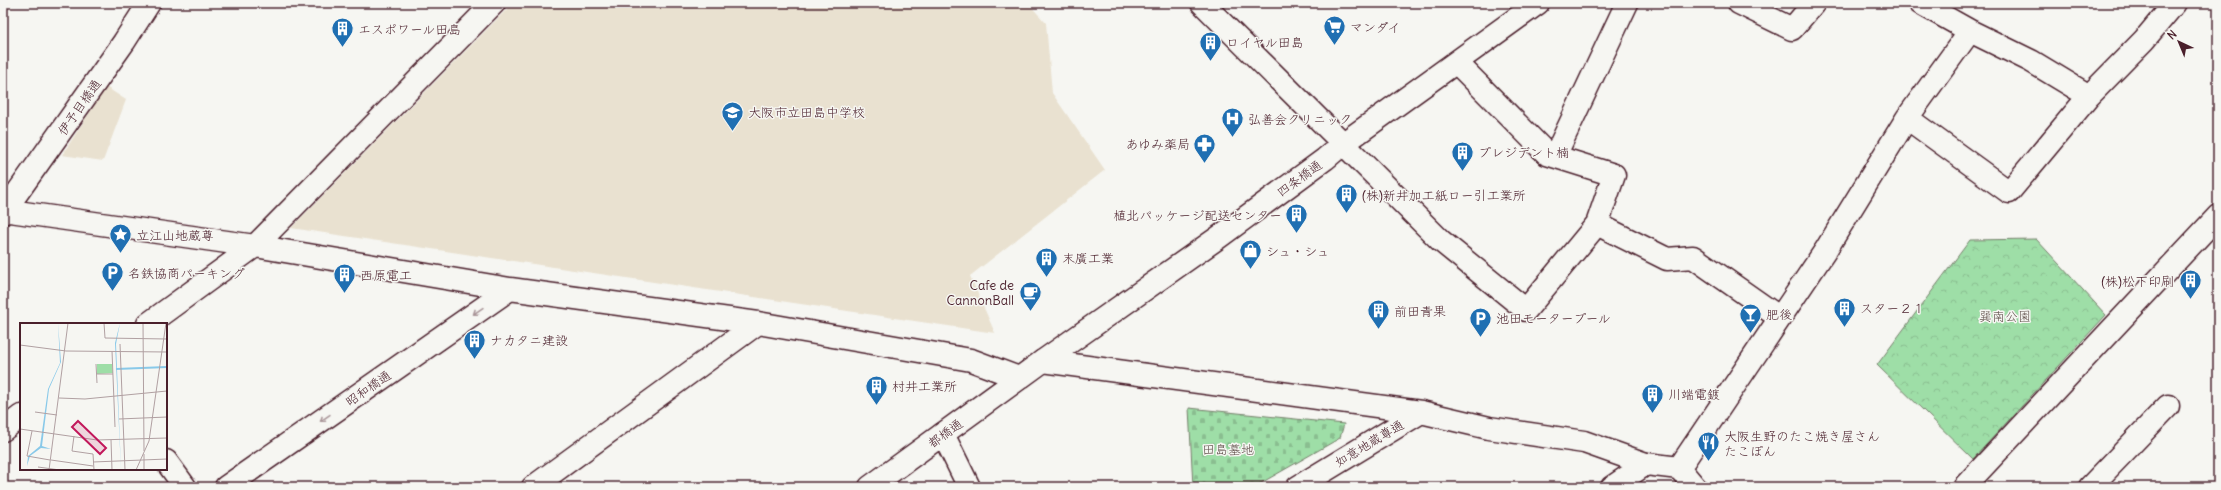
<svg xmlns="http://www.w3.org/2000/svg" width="2221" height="490" viewBox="0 0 2221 490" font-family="Delius,'Klee One',sans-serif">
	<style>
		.built { fill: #e9e1d0 }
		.cemetery { fill: url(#cemetery-stones); stroke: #747e69 }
		.park { fill: url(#park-crowns); stroke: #747e69 }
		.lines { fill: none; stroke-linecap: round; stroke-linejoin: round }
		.minor-casing { stroke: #4a1f2b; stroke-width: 25 }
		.tertiary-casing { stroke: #4a1f2b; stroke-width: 25 }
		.minor { stroke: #f6f6f2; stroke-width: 22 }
		.tertiary { stroke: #f6f6f2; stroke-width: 22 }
		.oneway { stroke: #a99598 }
		.labels { text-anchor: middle; stroke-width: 3; stroke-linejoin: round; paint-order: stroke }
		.poi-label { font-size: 13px; fill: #4a1f2b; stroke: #f6f6f2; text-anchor: start }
		.street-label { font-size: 13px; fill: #4a1f2b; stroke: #f6f6f2 }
		.park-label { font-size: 13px; fill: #5f4f4a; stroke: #f6f6f2 }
		.inset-river { fill: none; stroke: #89c9e9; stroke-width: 2 }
		.inset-road { fill: none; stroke: #b1a0a2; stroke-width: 1 }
		.view { fill: #c2185b; fill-opacity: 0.15; stroke: #c2185b; stroke-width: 2 }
		.inset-edge { fill: none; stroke: #4a1f2b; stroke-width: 2 }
	</style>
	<defs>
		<pattern id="cemetery-stones" width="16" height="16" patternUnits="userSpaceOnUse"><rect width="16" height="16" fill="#9edea7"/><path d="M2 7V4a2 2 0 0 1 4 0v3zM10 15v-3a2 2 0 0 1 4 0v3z" fill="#8abe90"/></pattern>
		<pattern id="park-crowns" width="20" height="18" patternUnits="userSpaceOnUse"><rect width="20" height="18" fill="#9edea7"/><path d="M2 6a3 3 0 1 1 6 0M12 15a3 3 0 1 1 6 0" fill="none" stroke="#8abe90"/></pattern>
	</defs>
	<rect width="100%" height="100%" fill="#f6f6f2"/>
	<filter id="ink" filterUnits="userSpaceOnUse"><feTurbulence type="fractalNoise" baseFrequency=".025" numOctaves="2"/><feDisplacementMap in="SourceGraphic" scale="8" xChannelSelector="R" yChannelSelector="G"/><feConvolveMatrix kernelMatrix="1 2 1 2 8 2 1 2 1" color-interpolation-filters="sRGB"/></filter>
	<g filter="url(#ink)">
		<path class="built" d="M513,3H1028L1046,23L1052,93L1105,170L970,276L995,333L291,228Z
			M106,87L126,100L103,161L62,155Z"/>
		<path class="cemetery" d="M1189,408L1344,424L1340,438L1254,487H1193Z"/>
		<path class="park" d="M2036,239L2106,315L1973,459L1877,365L1970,240Z"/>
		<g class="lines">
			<defs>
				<path id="minor" d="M1202,3L1441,241L1526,310L1597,224L1667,259L1693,257L1780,318
					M1739,3L1792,29L1814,3
					M1970,31L2031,61L2089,96L2144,40L2175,3
					M1457,63L1547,154L1614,175L1597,224
					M1907,118L2009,192L2089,96
					M1555,156L1627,3
					M3,210L255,246L510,289L758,323L971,360L1019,378
					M3,213L124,42L149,3
					M148,324L255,246L494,3
					M1043,361L1421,412L1489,428L1584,442L1646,464
					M3,430L21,416
					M943,434L969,487
					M166,461L185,487
					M226,487L510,289
					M533,487L758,323
					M1298,487L1421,412
					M1612,487L1646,464
					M1695,487L1679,468L1825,251L1907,118L1970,31L1920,3
					M1964,487L2218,216
					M2090,487L2168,406"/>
				<path id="tertiary" d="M1646,464L1679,468
					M870,487L1043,361L1219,237L1325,159L1344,143L1538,3"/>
			</defs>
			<use href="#minor" class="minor-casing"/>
			<use href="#tertiary" class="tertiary-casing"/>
			<use href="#minor" class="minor"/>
			<use href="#tertiary" class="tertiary"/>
		</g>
		<defs><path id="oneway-shaft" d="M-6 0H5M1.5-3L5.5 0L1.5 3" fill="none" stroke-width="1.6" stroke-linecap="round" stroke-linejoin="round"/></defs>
		<g class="oneway">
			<use href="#oneway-shaft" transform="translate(478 311) rotate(145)"/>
			<use href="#oneway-shaft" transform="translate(325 418) rotate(145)"/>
		</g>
	</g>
	<defs>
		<symbol id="supermarket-pin" viewBox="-11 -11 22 30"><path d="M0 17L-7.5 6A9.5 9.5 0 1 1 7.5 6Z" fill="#1f6fb2" stroke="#f6f6f2"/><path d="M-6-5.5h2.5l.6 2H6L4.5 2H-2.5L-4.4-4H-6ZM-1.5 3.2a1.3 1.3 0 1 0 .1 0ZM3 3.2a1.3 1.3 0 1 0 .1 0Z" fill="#fff"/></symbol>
		<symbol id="building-pin" viewBox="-11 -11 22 30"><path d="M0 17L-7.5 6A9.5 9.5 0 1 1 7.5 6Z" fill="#1f6fb2" stroke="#f6f6f2"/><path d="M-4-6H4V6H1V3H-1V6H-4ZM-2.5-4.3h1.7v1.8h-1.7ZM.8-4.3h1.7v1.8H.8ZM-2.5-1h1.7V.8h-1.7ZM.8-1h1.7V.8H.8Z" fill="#fff"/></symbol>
		<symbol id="school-pin" viewBox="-11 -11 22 30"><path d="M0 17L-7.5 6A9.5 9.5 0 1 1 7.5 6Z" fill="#1f6fb2" stroke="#f6f6f2"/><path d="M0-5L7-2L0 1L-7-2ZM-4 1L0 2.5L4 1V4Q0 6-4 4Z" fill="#fff"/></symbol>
		<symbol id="hospital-pin" viewBox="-11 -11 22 30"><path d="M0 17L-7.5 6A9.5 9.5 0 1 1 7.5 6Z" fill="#1f6fb2" stroke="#f6f6f2"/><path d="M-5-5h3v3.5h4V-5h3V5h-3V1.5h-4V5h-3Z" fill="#fff"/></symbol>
		<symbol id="pharmacy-pin" viewBox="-11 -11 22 30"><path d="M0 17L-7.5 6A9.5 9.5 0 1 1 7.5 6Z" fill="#1f6fb2" stroke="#f6f6f2"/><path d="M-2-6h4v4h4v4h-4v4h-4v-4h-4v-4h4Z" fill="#fff"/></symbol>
		<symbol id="sight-pin" viewBox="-11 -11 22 30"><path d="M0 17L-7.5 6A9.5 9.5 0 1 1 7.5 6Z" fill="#1f6fb2" stroke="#f6f6f2"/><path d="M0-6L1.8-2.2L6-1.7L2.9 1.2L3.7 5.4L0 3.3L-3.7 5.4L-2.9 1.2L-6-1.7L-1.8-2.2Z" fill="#fff"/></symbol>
		<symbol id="shop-pin" viewBox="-11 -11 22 30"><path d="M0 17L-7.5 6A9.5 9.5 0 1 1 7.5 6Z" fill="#1f6fb2" stroke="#f6f6f2"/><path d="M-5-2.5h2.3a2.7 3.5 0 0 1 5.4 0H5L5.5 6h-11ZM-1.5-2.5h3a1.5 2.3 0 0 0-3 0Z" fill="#fff"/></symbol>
		<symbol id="parking-pin" viewBox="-11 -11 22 30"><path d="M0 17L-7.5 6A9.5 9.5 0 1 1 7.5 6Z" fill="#1f6fb2" stroke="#f6f6f2"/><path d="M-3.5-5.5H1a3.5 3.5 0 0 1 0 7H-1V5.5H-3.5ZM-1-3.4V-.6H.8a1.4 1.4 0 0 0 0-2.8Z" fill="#fff"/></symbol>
		<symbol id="cafe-pin" viewBox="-11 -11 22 30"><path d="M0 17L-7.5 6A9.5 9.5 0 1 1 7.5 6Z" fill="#1f6fb2" stroke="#f6f6f2"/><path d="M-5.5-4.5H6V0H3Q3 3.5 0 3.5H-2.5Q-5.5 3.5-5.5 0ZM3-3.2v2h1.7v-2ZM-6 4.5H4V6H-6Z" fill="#fff"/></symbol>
		<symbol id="bar-pin" viewBox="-11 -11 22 30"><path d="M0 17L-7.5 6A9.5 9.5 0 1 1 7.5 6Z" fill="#1f6fb2" stroke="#f6f6f2"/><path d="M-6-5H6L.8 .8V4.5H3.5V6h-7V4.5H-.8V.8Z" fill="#fff"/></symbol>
		<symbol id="restaurant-pin" viewBox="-11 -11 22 30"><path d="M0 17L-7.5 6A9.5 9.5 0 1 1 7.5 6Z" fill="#1f6fb2" stroke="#f6f6f2"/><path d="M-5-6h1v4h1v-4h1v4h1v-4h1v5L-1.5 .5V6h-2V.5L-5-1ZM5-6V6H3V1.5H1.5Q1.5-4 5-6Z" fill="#fff"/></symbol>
	</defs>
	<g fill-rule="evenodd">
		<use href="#supermarket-pin" x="1322" y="14" width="25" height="34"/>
		<use href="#building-pin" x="330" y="16" width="25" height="34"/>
		<use href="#building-pin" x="1198" y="30" width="25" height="34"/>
		<use href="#school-pin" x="720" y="100" width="25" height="34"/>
		<use href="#hospital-pin" x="1220" y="106" width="25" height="34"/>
		<use href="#pharmacy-pin" x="1192" y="132" width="25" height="34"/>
		<use href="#building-pin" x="1450" y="140" width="25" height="34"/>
		<use href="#building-pin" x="1334" y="182" width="25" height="34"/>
		<use href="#building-pin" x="1284" y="202" width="25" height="34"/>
		<use href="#sight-pin" x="108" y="222" width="25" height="34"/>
		<use href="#shop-pin" x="1238" y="238" width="25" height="34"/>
		<use href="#building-pin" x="1034" y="246" width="25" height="34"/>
		<use href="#parking-pin" x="100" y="260" width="25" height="34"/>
		<use href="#building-pin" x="332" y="262" width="25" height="34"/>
		<use href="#building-pin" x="2178" y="268" width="25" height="34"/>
		<use href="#cafe-pin" x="1018" y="280" width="25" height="34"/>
		<use href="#building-pin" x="1832" y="296" width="25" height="34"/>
		<use href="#building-pin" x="1366" y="298" width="25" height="34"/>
		<use href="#bar-pin" x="1738" y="302" width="25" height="34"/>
		<use href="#parking-pin" x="1468" y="306" width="25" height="34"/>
		<use href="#building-pin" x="462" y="328" width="25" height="34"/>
		<use href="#building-pin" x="864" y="374" width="25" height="34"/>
		<use href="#building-pin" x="1640" y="382" width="25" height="34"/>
		<use href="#restaurant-pin" x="1696" y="430" width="25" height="34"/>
	</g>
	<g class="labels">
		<g class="poi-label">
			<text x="1350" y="32">マンダイ</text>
			<text x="358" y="34">エスポワール田島</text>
			<text x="1226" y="47">ロイヤル田島</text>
			<text x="748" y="117">大阪市立田島中学校</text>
			<text x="1248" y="124">弘善会クリニック</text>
			<text x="1190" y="149" text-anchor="end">あゆみ薬局</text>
			<text x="1478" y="157">プレジデント楠</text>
			<text x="1362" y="200">(株)新井加工紙ロー引工業所</text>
			<text x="1282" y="220" text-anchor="end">植北パッケージ配送センター</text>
			<text x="136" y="240">立江山地蔵尊</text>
			<text x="1266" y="256">シュ・シュ</text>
			<text x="1062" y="263">末廣工業</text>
			<text x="128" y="278">名鉄協商パーキング</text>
			<text x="360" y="280">西原電工</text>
			<text x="2174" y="286" text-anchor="end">(株)松下印刷</text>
			<text x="1014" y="290" text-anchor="end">Cafe de<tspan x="1014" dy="15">CannonBall</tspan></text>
			<text x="1860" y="313">スター２１</text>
			<text x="1394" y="316">前田青果</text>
			<text x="1766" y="319">肥後</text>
			<text x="1496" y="323">池田モータープール</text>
			<text x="490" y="345">ナカタニ建設</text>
			<text x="892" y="391">村井工業所</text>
			<text x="1668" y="399">川端電鍍</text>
			<text x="1724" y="441">大阪生野のたこ焼き屋さん<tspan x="1724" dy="15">たこぽん</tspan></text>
		</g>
		<g class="street-label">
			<text transform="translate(79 107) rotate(-55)" y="5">伊予目橋通</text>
			<text transform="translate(1299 178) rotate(-36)" y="5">四条橋通</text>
			<text transform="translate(368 388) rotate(-35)" y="5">昭和橋通</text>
			<text transform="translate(945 433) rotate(-36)" y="5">都橋通</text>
			<text transform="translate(1369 443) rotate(-31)" y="5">如意地蔵尊通</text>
		</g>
		<g class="park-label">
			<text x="2005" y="321">巽南公園</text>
			<text x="1228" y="454">田島墓地</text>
		</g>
	</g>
	<g transform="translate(20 323)">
		<rect width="147" height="147" fill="#f6f6f2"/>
		<path d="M77,41H92L93,50L77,51Z" fill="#9edea7"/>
		<path d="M38,0L41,39L29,66L22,123L31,126L21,125L10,133L7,143L8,133L20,123L28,66L40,40ZM100,0L96,21L101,147L95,20Z" fill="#89c9e9"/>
		<path class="inset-river" d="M96,46L147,44"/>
		<path class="inset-road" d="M84,0L85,15L147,16M123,0L124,128M100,21L105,147M0,22L46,28L147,29M92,28L95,104M76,41L77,60M77,51H93M39,75L65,76L147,68M15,89L37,92M99,96L147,94M0,106L77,117L147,115M12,108L7,133L30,137M54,113L52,128L73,131L74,147M91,117L92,147M31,137L73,143M73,139L147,136M18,144L40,147M29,147L48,0M116,147L129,118L146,0M124,147V131"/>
		<path class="view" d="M58,98L86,125L80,131L52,104Z"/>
		<rect width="147" height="147" class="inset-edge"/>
	</g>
	<rect width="2221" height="490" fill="none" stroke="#f6f6f2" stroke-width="16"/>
	<rect x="8" y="8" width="2205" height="474" fill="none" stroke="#4a1f2b" stroke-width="1.5" filter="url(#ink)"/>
	<g transform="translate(2179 42) rotate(316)" stroke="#f6f6f2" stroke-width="3" paint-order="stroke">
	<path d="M0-3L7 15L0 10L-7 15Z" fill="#4a1f2b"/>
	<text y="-6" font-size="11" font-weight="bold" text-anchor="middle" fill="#4a1f2b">N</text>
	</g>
</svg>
